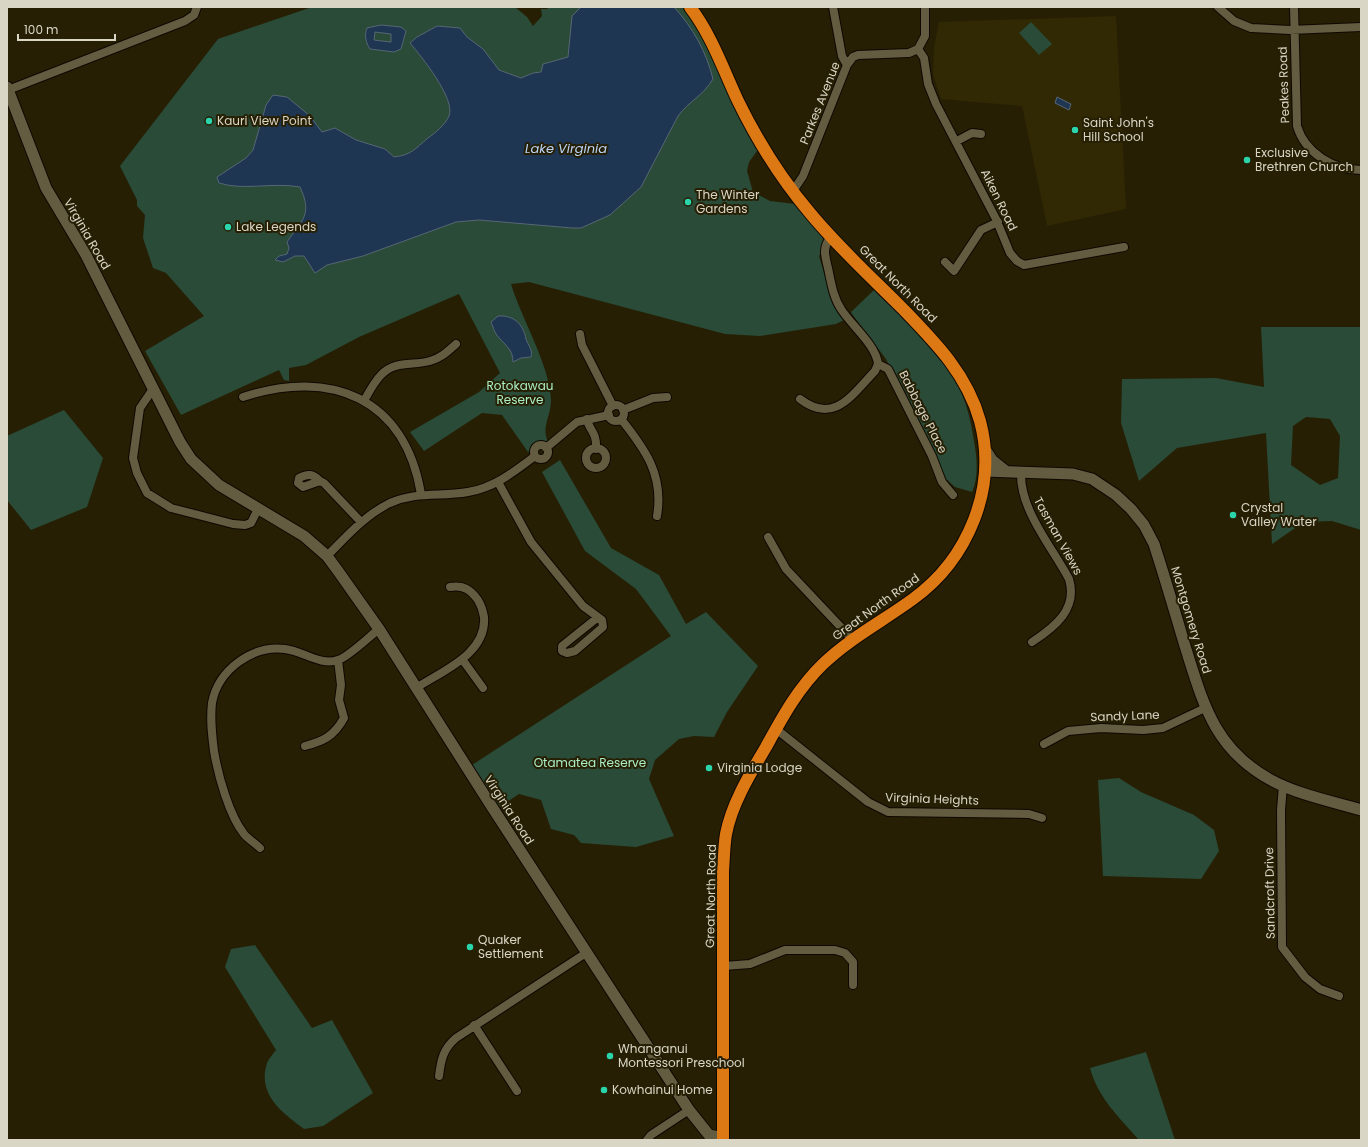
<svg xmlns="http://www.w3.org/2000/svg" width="1368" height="1147" viewBox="0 0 1368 1147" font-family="Poppins,sans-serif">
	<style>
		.built { fill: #312804 }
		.green { fill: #294b37; fill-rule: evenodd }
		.water { fill: #1f3652; stroke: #576675; fill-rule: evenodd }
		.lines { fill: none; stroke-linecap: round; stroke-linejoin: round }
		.street-casing { stroke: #0f0800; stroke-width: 10 }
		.secondary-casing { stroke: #0f0800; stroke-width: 13 }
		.highway-casing { stroke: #0f0800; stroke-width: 14 }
		.street { stroke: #635c40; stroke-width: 8 }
		.secondary { stroke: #635c40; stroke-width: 11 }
		.highway { stroke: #dd7914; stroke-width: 12 }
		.poi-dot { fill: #2bd5ac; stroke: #261f04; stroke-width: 1.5 }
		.labels { text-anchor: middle; stroke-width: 4; stroke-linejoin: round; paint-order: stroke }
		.street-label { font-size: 12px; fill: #dad6c6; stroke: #261f04 }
		.poi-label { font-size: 12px; fill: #dad6c6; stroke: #261f04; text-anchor: start }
		.park-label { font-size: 12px; fill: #aaedc4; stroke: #261f04 }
		.water-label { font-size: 13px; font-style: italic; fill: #bbd4f5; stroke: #261f04 }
	</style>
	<rect width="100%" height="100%" fill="#261f04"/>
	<path class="built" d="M1116,16L1126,209L1047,226L1022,106L941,99L933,75L934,47L939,22Z"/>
	<path class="green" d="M312,7H515L527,17L533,26L542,16L541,9H547L549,7H684L693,18L760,147L749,162L747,171L753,192L770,201L795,204L827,243L819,256L829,290L846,319L836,324L760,336L725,334L529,282L511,284C521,318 550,365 551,400C551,418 540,427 549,444L528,452L502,415L482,413L424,451L410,432L479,392L500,373L459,294L359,337L306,365L289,368V381L284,380L279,370L181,415L145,351L204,316L166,273L153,268L143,238L145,215L137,206V200L120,166L218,39Z
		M1031,22L1052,44L1039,55L1019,33Z
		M874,290C903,319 939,348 958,386C967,403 971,422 974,441C977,458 979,476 972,492L955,487L946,479L886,359L852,314L851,312Z
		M1261,327H1361V530L1332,521L1304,522L1272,544L1266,433L1177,448L1139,481L1121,423L1122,379L1216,378L1264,387ZM1306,417L1330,419L1340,436L1338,478L1320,485L1291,465L1293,426Z
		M64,410L103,458L87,507L31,530L7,500V436Z
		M560,460L611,548L659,575L686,624L706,612L758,666L727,712L714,737L694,736L679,739L655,760L649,779L674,836L636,847L581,843L574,835L551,829L541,800L519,794L499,807L472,765L671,636L636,589L585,551L542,472Z
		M1119,778L1141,792L1194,815L1214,830L1219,851L1201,879L1103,876L1098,780Z
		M255,945L312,1028L332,1020L373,1093L323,1126L304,1129C282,1112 257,1095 267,1063C269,1058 273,1054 276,1050L225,967L231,949Z
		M1146,1052L1175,1140H1139C1119,1117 1098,1098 1090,1068Z"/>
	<path class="water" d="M581,7H674C693,28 706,51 713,79C703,96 689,101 678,116L641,187L610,215L581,228H572L479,220L456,222L363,256L327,265L315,273L304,256H295L283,262L275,260L279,256L287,254L289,248L287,242C302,220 313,215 300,187C273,182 243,191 219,183L217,177L246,158L253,150L266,105L273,95L287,97L310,116L322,132L335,128L356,140L385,149L394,157C411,155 415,149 428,138C434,134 446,124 449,116C456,99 421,56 410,43L417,37L437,26L460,28L467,37L483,49L499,70L521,78L533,73L541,72L543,64L568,57L572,16Z
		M381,25L401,27L406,31L401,49L394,52L370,49C366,43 364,35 367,28ZM375,32L391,34V42L374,40Z
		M1057,97L1071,104L1069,110L1055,103Z
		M498,316C514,315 523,324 526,339C528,345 533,350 531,357L521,358L513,362C513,348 504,345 496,334C494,331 493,326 491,322Z"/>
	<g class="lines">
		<defs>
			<path id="street" d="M833,7L842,56L847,65
				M1218,7L1234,21L1251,28L1290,30L1361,27
				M1294,7L1297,126C1305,153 1333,170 1361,170
				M918,49L924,58L928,84L936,104L996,219L1010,253L1017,261L1024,265L1124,247
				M8,90L185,21L194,15L197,7
				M957,141L972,133L981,134
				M793,191L803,176L847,65L853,57L858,55L909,53L918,49L925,36V7
				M831,237C822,247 825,256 828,268C831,282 833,297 841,309C851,325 876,345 878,364L888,369L932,456L942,482L953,495
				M945,262L954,271L981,230L998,222
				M580,334L582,345L613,406
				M153,389L140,408L133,458L137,473L147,493L171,508L233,524L245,525L251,523L258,509
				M243,397C331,368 405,398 421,494
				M800,399C834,425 852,395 875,371L878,364
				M364,401C369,392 374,382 381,375C395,360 413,366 430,361C441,358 448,351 456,344
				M608 413a8 8 0 1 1 16 0a8 8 0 1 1-16 0Z
				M623,410L653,398L667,397
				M587,419C589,431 597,431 596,449
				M621,419C645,449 664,475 657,516
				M534 452a7 7 0 1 1 14 0a7 7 0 1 1-14 0Z
				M546,448L577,422L609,415
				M586 458a10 10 0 1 1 20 0a10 10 0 1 1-20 0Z
				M1021,473C1020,510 1052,547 1069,579C1078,609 1055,627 1032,642
				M320,481C313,474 308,473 299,478L298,483L303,487L320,481L324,483L361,522
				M498,482L531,542L583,606L602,620L603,627L575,651L567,653L562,651V646L597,618
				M768,537L786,569L852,639
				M327,556C346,537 365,515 390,503C418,491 440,497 468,492C494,488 515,471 535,456
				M462,659L483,688
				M416,688C442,671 487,654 484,617C483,611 481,605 478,600C470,589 463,585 450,587
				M776,729L868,802L888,812L1029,814L1042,818
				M1044,744L1068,731L1101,728L1143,730L1163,728L1205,708
				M305,746C324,741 334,736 344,718L339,700L341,685L338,660
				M1283,785L1281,810L1282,947L1305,977L1320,989L1339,996
				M260,848C255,843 248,839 244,834C229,815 218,775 214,751C212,735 210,720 212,703C218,670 252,645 285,649C303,651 320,666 338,660C347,658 370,636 379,629
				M724,966L750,964L785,950H835L845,953L853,962V985
				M474,1025L517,1091
				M439,1076C441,1060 443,1049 456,1038L586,953
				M647,1140L651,1135L689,1110"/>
			<path id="secondary" d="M7,87L46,188L86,255L180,442L191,459L219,485L304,536L327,556L338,571L379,629L492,807L689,1110L709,1135L723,1138
				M985,449L992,460L1007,472
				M985,471L1073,474L1092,479L1116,495L1131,509L1144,525L1154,544C1165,578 1175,612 1185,646C1203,703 1214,749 1271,780C1299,795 1331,801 1361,810"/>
			<path id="highway" d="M690,7C712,36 723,69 738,101C757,140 782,180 810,213C838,247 871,277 902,308C935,342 967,374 980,421C998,488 968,559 913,599C883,621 850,638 823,664C798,688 782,718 766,747C750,774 732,803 726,834C724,846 724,859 723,871V1140"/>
		</defs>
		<use href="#street" class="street-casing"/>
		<use href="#secondary" class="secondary-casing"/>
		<use href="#highway" class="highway-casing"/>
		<use href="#street" class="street"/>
		<use href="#secondary" class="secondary"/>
		<use href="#highway" class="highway"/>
	</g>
	<g class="poi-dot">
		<circle cx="209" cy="121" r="4"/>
		<circle cx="1075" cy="130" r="4"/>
		<circle cx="1247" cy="160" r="4"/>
		<circle cx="688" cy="202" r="4"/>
		<circle cx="228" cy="227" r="4"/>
		<circle cx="1233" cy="515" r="4"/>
		<circle cx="709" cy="768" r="4"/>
		<circle cx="470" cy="947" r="4"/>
		<circle cx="610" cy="1056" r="4"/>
		<circle cx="604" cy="1090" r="4"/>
	</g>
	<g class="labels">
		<g class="street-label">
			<text transform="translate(1284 85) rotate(-92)" y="4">Peakes Road</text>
			<text transform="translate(820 103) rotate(-68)" y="4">Parkes Avenue</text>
			<text transform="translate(999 200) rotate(64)" y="4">Aiken Road</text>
			<text transform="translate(87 234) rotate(60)" y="4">Virginia Road</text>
			<text transform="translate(898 284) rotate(45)" y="4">Great North Road</text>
			<text transform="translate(923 412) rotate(63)" y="4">Babbage Place</text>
			<text transform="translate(1058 536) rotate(61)" y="4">Tasman Views</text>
			<text transform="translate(876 607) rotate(-36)" y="4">Great North Road</text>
			<text transform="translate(1191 620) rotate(73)" y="4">Montgomery Road</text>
			<text transform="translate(1125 716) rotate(-2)" y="4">Sandy Lane</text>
			<text transform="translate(932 799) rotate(2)" y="4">Virginia Heights</text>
			<text transform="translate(509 810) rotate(57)" y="4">Virginia Road</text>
			<text transform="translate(1270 893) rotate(-91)" y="4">Sandcroft Drive</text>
			<text transform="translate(711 896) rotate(-89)" y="4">Great North Road</text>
		</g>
		<g class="poi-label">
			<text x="217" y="125">Kauri View Point</text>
			<text x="1083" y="127">Saint John's<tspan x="1083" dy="14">Hill School</tspan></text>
			<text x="1255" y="157">Exclusive<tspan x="1255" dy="14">Brethren Church</tspan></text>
			<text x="696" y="199">The Winter<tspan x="696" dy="14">Gardens</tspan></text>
			<text x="236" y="231">Lake Legends</text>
			<text x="1241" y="512">Crystal<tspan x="1241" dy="14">Valley Water</tspan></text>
			<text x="717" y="772">Virginia Lodge</text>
			<text x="478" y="944">Quaker<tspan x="478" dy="14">Settlement</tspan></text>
			<text x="618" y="1053">Whanganui<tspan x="618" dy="14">Montessori Preschool</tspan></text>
			<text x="612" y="1094">Kowhainui Home</text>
		</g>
		<g class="park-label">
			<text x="520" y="390">Rotokawau<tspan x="520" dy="14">Reserve</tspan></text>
			<text x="590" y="767">Otamatea Reserve</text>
		</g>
		<g class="water-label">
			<text x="566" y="153">Lake Virginia</text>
		</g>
	</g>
	<rect width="1368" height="1147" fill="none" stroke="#dad6c6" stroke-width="16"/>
	<path d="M18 34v6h97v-6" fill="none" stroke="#dad6c6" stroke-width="2"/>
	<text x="24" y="34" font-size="12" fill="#dad6c6" stroke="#261f04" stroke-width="3" paint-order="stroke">100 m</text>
</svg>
